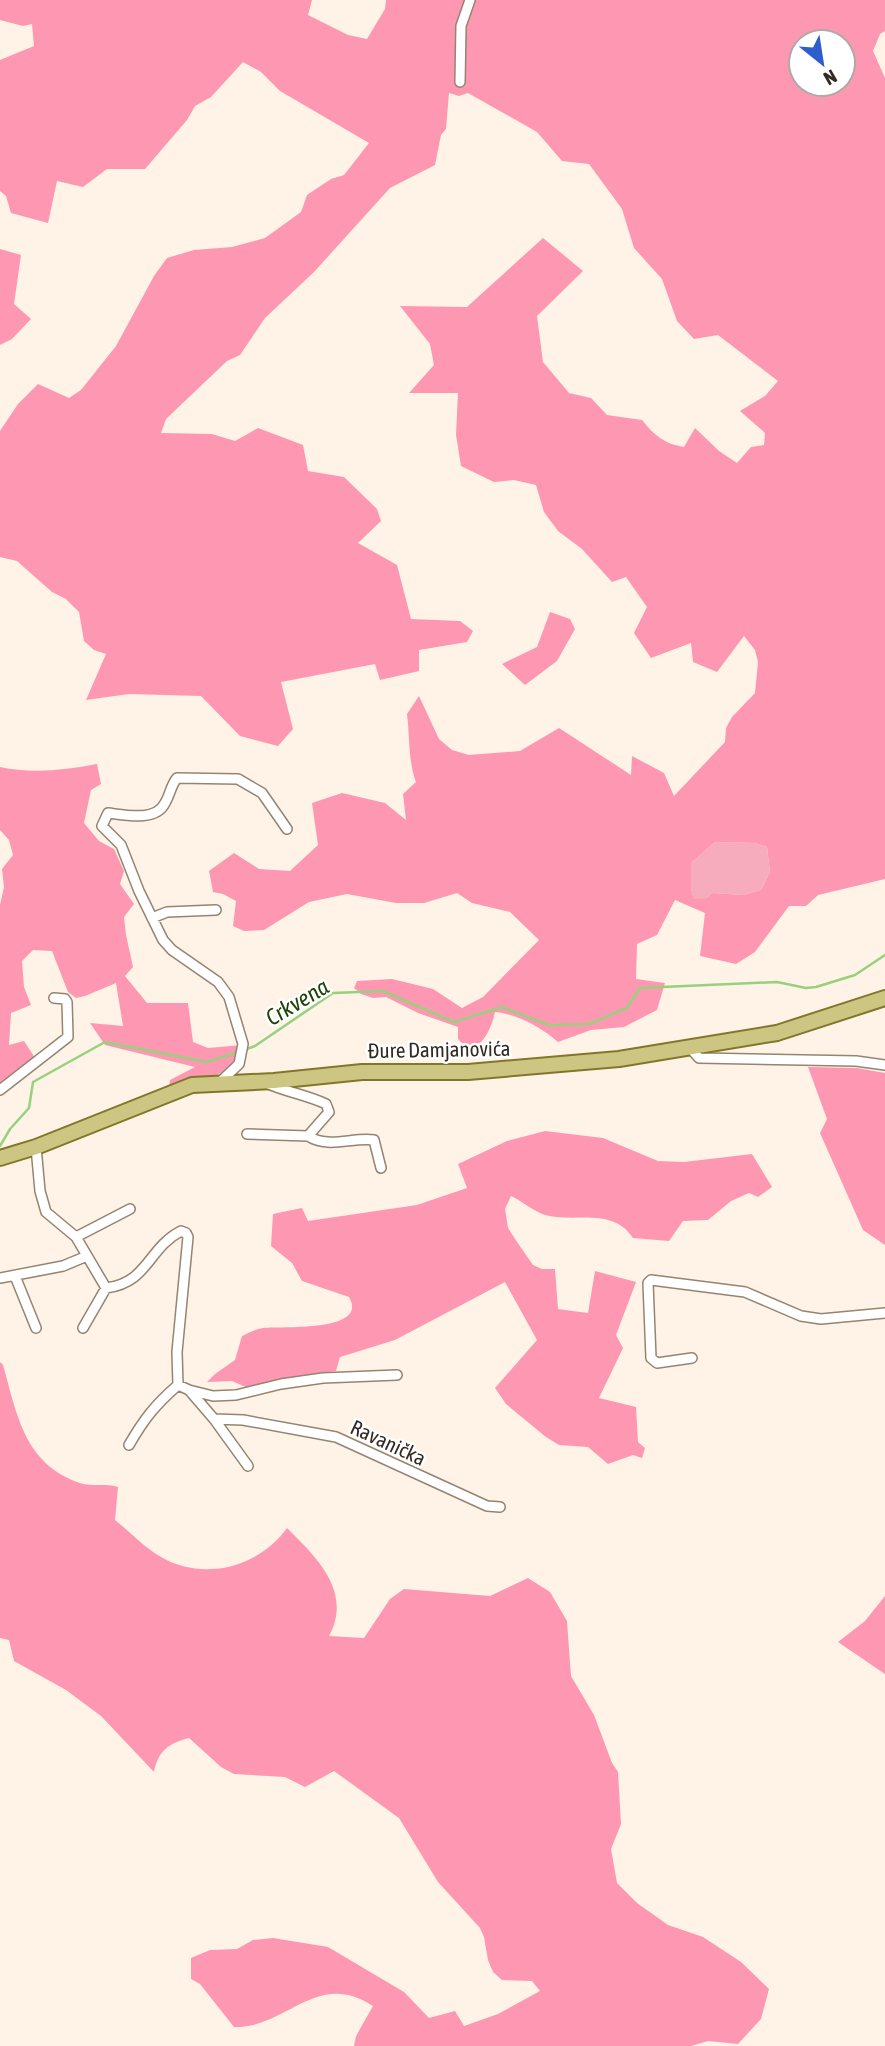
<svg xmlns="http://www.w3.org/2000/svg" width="885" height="2046" viewBox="0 0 885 2046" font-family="'Asap Condensed',sans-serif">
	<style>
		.green { fill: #f7acbe }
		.forest { fill: #fe97b2; fill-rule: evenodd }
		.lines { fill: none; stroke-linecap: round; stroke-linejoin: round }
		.stream { stroke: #97d17e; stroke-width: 2.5 }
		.minor-casing { stroke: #958471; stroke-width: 12 }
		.primary-casing { stroke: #81772b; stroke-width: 18 }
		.minor { stroke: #fff; stroke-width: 9 }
		.primary { stroke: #cdc682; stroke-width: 14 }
		.labels { text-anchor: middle; stroke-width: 5; stroke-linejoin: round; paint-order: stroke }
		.street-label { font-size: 21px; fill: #322a23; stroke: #fff }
		.water-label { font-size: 23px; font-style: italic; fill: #1d4207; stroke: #fff }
	</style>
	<rect width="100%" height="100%" fill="#fef3e6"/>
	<path class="green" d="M715,842L755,843L767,847L770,872L761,890L743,895L713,893L706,898L694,900L691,889V863Z"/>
	<path class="forest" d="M0,0H312L308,15L348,35L367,39L385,9L386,0H885V31L880,34L873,51L885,78V879L818,895L806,906H789L755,952L736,964L700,956L705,913L675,900L657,935L637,944L636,979L665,983L657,1010L624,1027L591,1030L558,1042C541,1027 517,1014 495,1012C491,1030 485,1040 471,1052L458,1039V1027L418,1013L386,997L373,998L361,994L354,988L357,981L392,979L433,989L462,1008L483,997L539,940L510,912L472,903L457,893L424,903H396L347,894L309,902L264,930L244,931L233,926L236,901L223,894L213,892L209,871L234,853L259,869L290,871L318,845L312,803L342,793L385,803L406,820L403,794L416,782C408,761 410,737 407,714L419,696L439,739L452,750L469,755L520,751L559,728L631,775L632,756L664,773L674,796L725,742L726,728L732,717L755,693L758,662L755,650L744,636L717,672L693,662L691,643L651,658L634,633L647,607L626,577L612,582L582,549L558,531L544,512L536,485L514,480L494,482L461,466L456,435L458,393H409L434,365L430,344L400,306L467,307L543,238L583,271L537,316L543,362L569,393L591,398L607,415L642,420C654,435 664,444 684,447L695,428L719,451L737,463L751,447L764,445L765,433L740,411L765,396L778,381L718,335L694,339L677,321L662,279L634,248L622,209L589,164L562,161L537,132L468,93L459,96L449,93L446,129L441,135L435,165L390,188L314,272L265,318L240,355L227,361L166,419L161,433L212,434L235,441L258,428L303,445L308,471L344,477L377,509L381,521L358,543L397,565L411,619L460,621L473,631L467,642L419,650V671L380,680L375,664L281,682L293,729L278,746L240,736L201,696L129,694L86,700L106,654L94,650L84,641L79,612L66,599L52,592L17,561L0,557V431L18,404L38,384L69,398L81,390L116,346L154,276L167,258L194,250L232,247L265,238L301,212L307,195L331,179L344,175L369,143L280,91L261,72L243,62L211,97L195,106L187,120L145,169H107L83,187L57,181L48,223L11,213L6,196L0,191V60L34,46L32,24L23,26L0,20ZM801,42H843V84H801ZM715,842L755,843L767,847L770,872L761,890L743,895L713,893L706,898L694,899L691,889V863Z
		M0,249L21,255L14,304L31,319L12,339L0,345Z
		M550,612L570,619L575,629L557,661L525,685L502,664L537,647Z
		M97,764L101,784L91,790L84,823L99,841L114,849L124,871L120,884L134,904L124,917L126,935L133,967L125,976L147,1003H188L193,1042L208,1048L242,1045L235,1066L211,1078L169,1086L170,1080L195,1067L105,1045L90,1023L123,1026L116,983L85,996L76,998L68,992L52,951L33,950L22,961L24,987L31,1005L11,1013L9,1045L24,1041L35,1058L0,1086V905L4,887L2,869L13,855L9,840L0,830V767C32,774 65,770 97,764Z
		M808,1067L857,1068L885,1073V1245L863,1230L820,1133L827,1119Z
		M545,1131L603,1138L658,1161L684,1162L752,1154L772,1187L758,1197L749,1193L731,1201L708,1220L683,1221L669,1241L633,1238C612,1207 576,1223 545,1215C533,1211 522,1201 511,1196L505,1209L508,1228L517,1242L533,1265L542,1269H555L558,1309L588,1313L595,1271L636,1282L616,1335L623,1348L599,1398L636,1407L638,1442L645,1448L642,1458L633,1455L608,1464L588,1447L559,1445L546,1437L506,1404L495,1388L537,1340L505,1282L395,1340L340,1357L336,1371L275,1381L248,1388L232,1381L207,1382L215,1374L235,1360L242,1336C248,1333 255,1329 263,1328C279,1326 370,1333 349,1297L302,1281L292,1263L271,1246L273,1214L302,1208L308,1221L417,1205L467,1188L458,1164L507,1141Z
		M0,1362L3,1365C17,1414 24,1464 80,1483C92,1487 106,1483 118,1487L115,1520C130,1532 145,1548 161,1557C204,1582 259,1567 287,1528C311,1552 345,1583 335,1621C334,1626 331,1632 329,1636L364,1638L390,1599L404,1589L490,1596L528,1578L550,1592L567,1621L571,1676L594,1715L612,1763L618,1772L621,1824L611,1849L617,1883L637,1903L668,1925L703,1937L741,1962L769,1989L761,2019L738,2044L708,2041L691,2046H354L356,2036L373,2006C316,1969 288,2028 234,2027L200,1984L191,1979V1958L210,1950L237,1949L253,1940L273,1938L328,1947L404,1992L429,2018L455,2011L464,2026L498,2014L540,1991L532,1981L502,1980L493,1972L488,1960L484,1937L480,1928L438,1882L399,1818L334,1771L305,1787L285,1777L234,1774L221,1767L189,1738C169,1743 158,1751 154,1772L101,1716L66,1690L14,1661L9,1640L0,1638Z
		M885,1596V1674L838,1642L865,1621Z"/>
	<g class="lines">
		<path class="stream" d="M244,1050L255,1046L333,993L383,991L454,1022L502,1007L549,1025L589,1024L627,1008L640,988L777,982L806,988L816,987L855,975L885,955
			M0,1146L10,1129L29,1108L33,1082L105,1042L207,1062L238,1052"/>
		<defs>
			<path id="minor" d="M460,82L461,26L470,0
				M152,918L167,912L216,910
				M689,1047L699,1058L856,1061L885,1065
				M220,1082L239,1064L243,1044L229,997L218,982L172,950L163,940L139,891L121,845L102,826L108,813C125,815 156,822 165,803C170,795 171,785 177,778L238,779L262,793L287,829
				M0,1090L68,1037L67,1002L65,999L54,998
				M247,1134L308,1136L329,1112L326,1104C307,1095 286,1092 266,1083
				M308,1136C328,1149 352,1137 374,1140L381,1168
				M36,1147L40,1191L46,1212L76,1237L106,1288C148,1283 148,1248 181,1231L186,1233L188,1237L177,1352L178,1385L189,1390L214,1419L243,1420L336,1437L487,1506L500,1507
				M76,1237L130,1209
				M15,1276L36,1328
				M0,1278L63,1266L87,1256
				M83,1328L106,1288
				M692,1358L657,1363L651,1358L648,1283L651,1280L745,1292L801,1316L821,1319L885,1313
				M189,1390L213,1396L236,1395L281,1384L323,1378L397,1375
				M214,1419L248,1466
				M129,1445C144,1419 155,1405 178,1385"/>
			<path id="primary" d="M0,1158L36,1147L192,1085L274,1081L362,1072H468L619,1059L777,1033L885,998"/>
		</defs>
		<use href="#minor" class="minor-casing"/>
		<use href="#primary" class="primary-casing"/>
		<use href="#minor" class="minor"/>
		<use href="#primary" class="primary"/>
	</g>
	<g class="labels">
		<g class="street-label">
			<text transform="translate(439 1050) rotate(-1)" y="7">Đure Damjanovića</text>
			<text transform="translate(388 1443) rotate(25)" y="7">Ravanička</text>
		</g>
		<g class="water-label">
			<text transform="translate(297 1002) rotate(-31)" y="8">Crkvena</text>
		</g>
	</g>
	<g transform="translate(822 63) rotate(150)"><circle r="33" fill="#ffffff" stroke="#adaaa7" stroke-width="2"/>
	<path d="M0-5L12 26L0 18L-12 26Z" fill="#2e5ecd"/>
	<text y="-10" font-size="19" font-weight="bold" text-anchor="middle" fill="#322a23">N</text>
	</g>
</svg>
